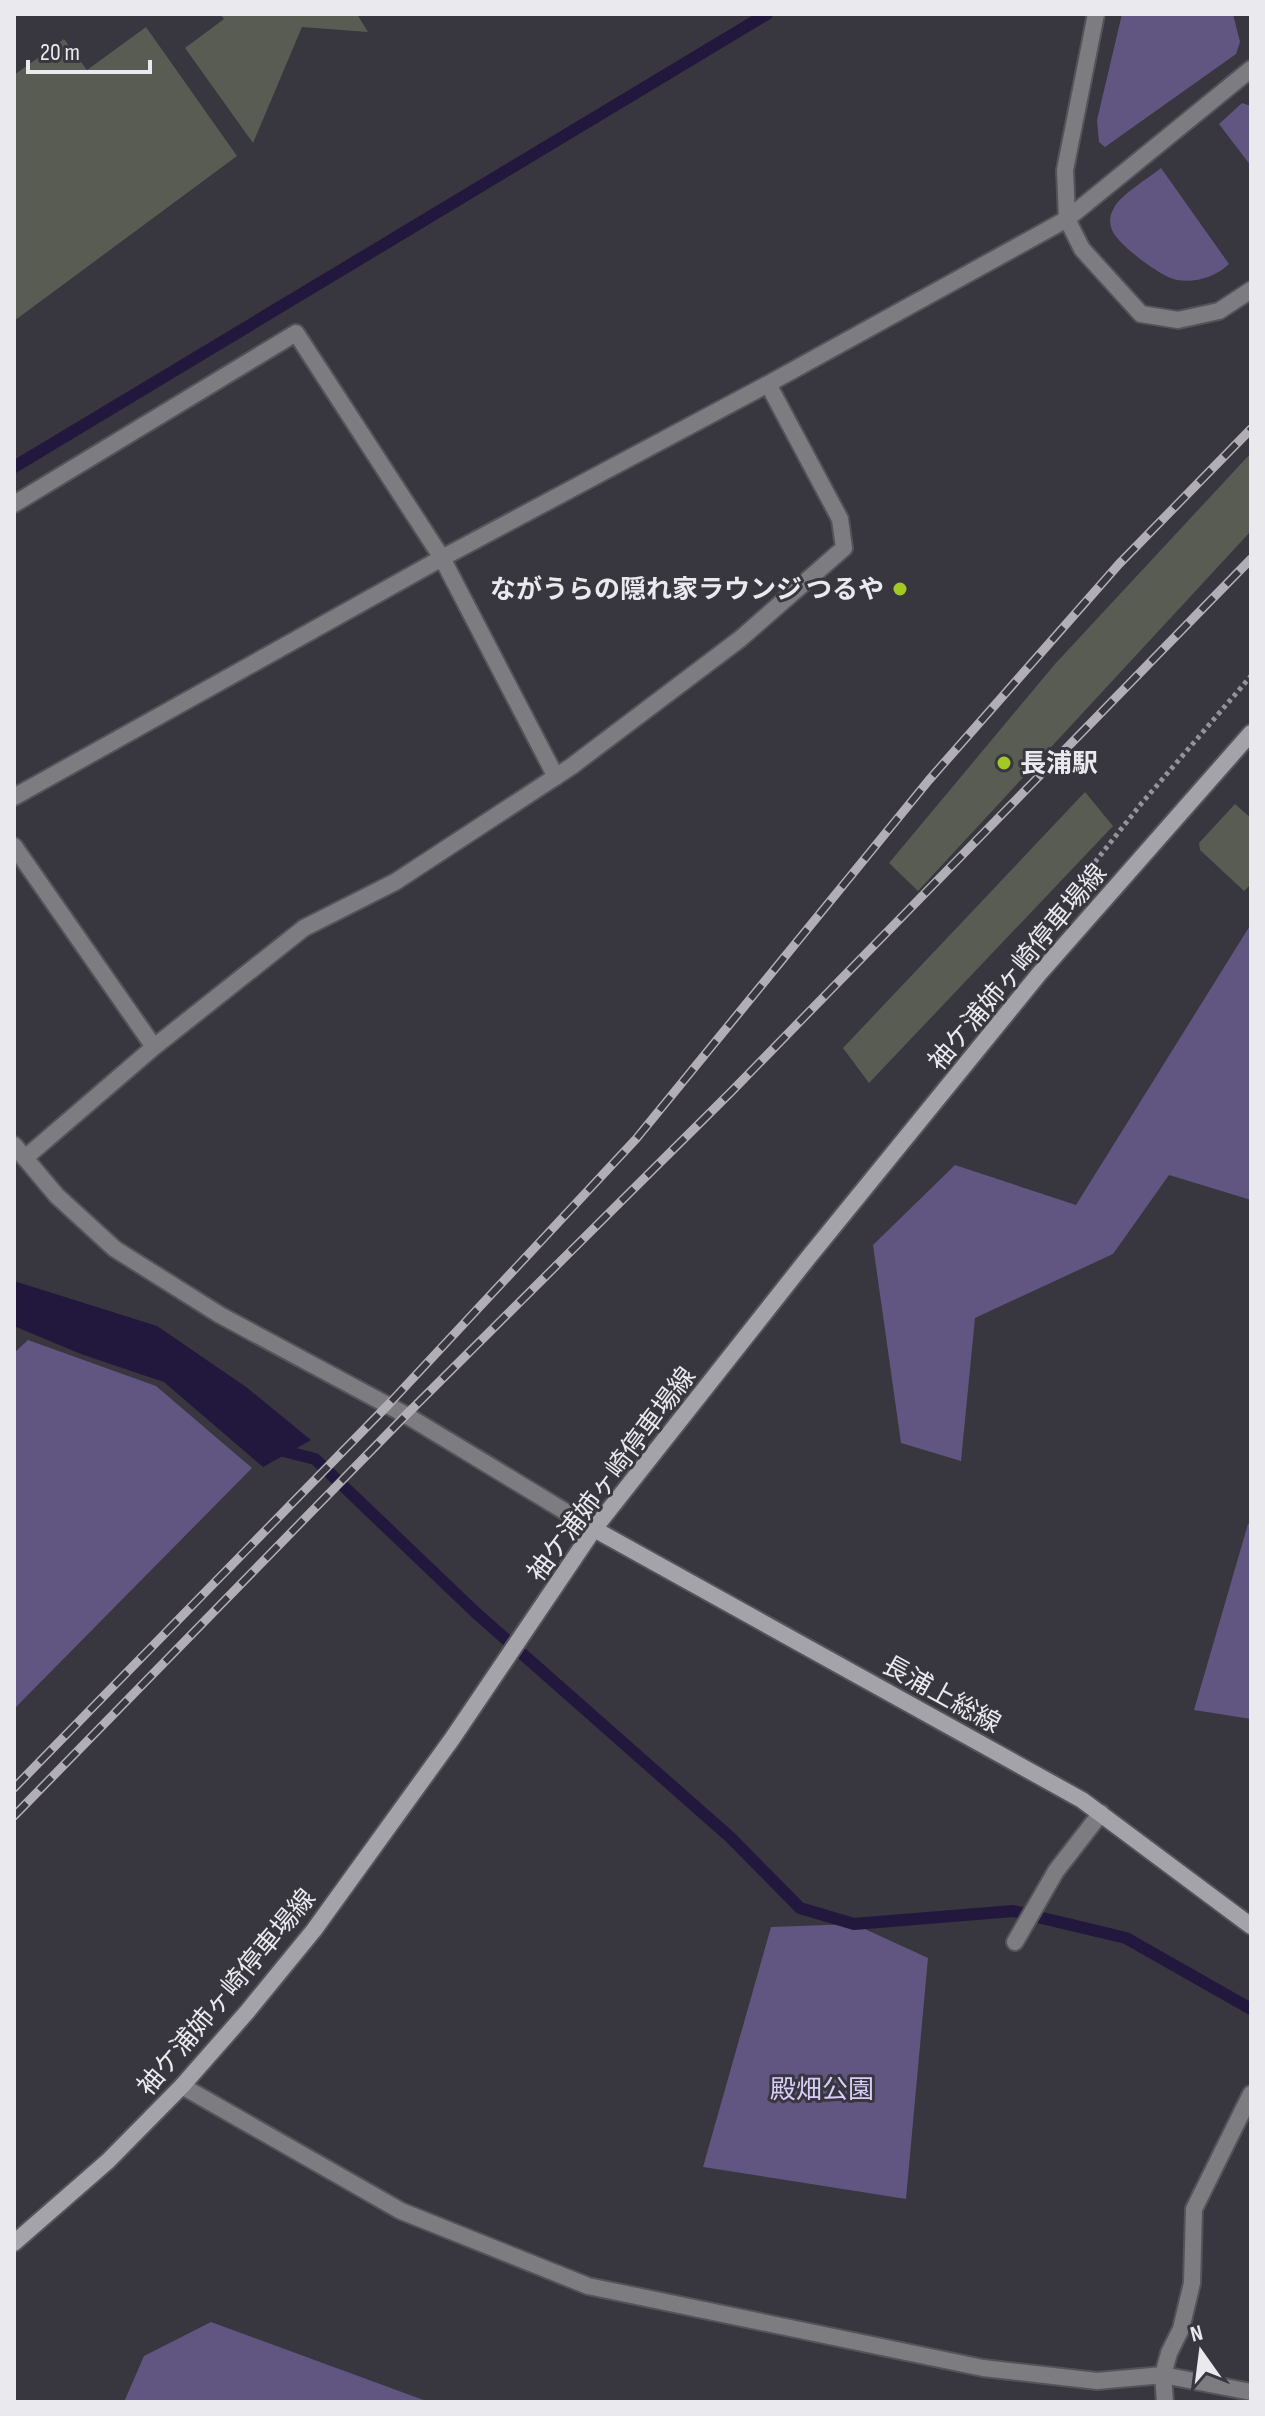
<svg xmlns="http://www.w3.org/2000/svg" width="1265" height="2416" viewBox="0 0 1265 2416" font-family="'Sofia Sans Condensed','Noto Sans JP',sans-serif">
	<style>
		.green { fill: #605681 }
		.water { fill: #22173d }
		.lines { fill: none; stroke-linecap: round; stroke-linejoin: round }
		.stream { stroke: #22173d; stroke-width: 12 }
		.building { fill: #595c53 }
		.minor-casing { stroke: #54535a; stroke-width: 20 }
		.tertiary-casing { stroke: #54535a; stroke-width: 20 }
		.secondary-casing { stroke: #54535a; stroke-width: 20 }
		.path { stroke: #95939a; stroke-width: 5; stroke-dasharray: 4 4; stroke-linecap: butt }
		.minor { stroke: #7d7d81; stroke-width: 16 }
		.tertiary { stroke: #7d7d81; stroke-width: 16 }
		.secondary { stroke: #a4a3a9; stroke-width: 16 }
		.rail-casing { stroke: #b1afb5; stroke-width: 9 }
		.rail { stroke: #38363e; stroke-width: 6; stroke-dasharray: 18; stroke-linecap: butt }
		.poi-dot { fill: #a3c926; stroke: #38363e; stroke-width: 3 }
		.labels { text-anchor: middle; stroke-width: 6; stroke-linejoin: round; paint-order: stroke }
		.poi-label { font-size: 26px; font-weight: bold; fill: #eae9ee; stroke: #38363e; text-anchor: end }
		.street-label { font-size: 26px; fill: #eae9ee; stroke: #38363e }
		.park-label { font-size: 26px; fill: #d7cefa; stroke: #38363e }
	</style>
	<rect width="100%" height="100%" fill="#38363e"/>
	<path class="green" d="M1122,14H1233L1240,42L1236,54L1105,147L1099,142L1097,120Z
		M1242,103L1251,106V166L1219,124Z
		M1161,168L1229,264C1216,277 1195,283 1177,280C1161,277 1120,246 1113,232C1109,224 1109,216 1114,208C1120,195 1149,178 1161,168Z
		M1251,924V1200L1169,1175L1113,1254L975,1318L961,1461L901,1443L873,1245L955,1165L1076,1205Z
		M28,1340L156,1386L252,1468L14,1709V1353Z
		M1251,1522V1719L1194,1710L1248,1524Z
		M854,1924L928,1958L906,2199L703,2167L771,1927Z
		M211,2322L429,2402H124L144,2356Z"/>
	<path class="water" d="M14,1281L157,1326L246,1387L311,1440L263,1467L164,1382L81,1354L14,1326Z"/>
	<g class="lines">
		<path class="stream" d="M14,467L767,14
			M272,1448L315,1459L475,1612L731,1838L800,1908L854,1924L1013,1911L1126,1938L1251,2009"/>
	</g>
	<path class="building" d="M220,14H357L368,32L302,27L253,143L185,48L224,19Z
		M146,27L237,156L14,321V75L64,39L87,70Z
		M1251,453V531L918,891L889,863L1055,664Z
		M1085,792L1113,826L869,1083L843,1048Z
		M1235,804L1251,818V884L1244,891L1200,850L1199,843Z"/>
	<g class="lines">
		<defs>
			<path id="minor" d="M14,504L296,333L442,558L556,777
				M14,797L442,558L768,384L1067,219L1251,69
				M14,846L154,1047
				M25,1158L154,1047L304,928L395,882L572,766L740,639L844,548L840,519L768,384
				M1015,1942L1056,1871L1101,1813
				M182,2086L401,2211L588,2286L983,2368L1097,2381L1163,2375L1251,2392
				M1165,2402L1163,2375L1169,2353L1181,2329L1192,2283L1194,2209L1251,2094"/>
			<path id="tertiary" d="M1096,14L1065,170L1067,219L1082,249L1141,314L1178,320L1219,311L1251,290
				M14,1145L57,1196L115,1249L220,1315L406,1415L594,1529"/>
			<path id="secondary" d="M594,1529L1082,1800L1251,1926
				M14,2243L108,2161L182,2086L247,2012L314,1930L452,1739L594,1529L808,1258L1039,974L1251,733"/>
		</defs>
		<use href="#minor" class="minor-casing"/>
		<use href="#tertiary" class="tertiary-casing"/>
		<use href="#secondary" class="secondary-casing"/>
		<path class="path" d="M1095,862L1141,804L1251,676"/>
		<use href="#minor" class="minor"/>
		<use href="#tertiary" class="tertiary"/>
		<use href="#secondary" class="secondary"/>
		<defs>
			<path id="rail" d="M14,1788L388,1405L636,1139L929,780L1119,564L1251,429
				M14,1816L406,1415L731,1092L1251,559"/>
		</defs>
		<use href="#rail" class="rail-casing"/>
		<use href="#rail" class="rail"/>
	</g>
	<g class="poi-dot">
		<circle cx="900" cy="589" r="8"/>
		<circle cx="1004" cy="763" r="8"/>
	</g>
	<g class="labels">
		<g class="poi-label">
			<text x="884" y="598">ながうらの隠れ家ラウンジ つるや</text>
			<text x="1020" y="772" text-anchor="start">長浦駅</text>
		</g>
		<g class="street-label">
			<text transform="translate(1017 967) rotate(-50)" y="9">袖ケ浦姉ヶ崎停車場線</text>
			<text transform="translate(611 1474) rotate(-53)" y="9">袖ケ浦姉ヶ崎停車場線</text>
			<text transform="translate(942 1694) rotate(29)" y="9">長浦上総線</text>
			<text transform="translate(226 1992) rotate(-50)" y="9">袖ケ浦姉ヶ崎停車場線</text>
		</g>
		<g class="park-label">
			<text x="822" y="2098">殿畑公園</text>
		</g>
	</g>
	<rect width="1265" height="2416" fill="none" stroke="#eae9ee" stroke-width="32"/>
	<g transform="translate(1201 2352) rotate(346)" stroke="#38363e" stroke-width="6" paint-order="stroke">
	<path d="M0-6L14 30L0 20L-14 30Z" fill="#eae9ee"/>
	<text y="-12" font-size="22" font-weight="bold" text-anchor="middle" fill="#eae9ee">N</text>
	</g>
	<path d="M28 60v12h122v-12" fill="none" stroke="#eae9ee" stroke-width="4"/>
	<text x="40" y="60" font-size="24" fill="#eae9ee" stroke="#38363e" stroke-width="6" paint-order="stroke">20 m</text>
</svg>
